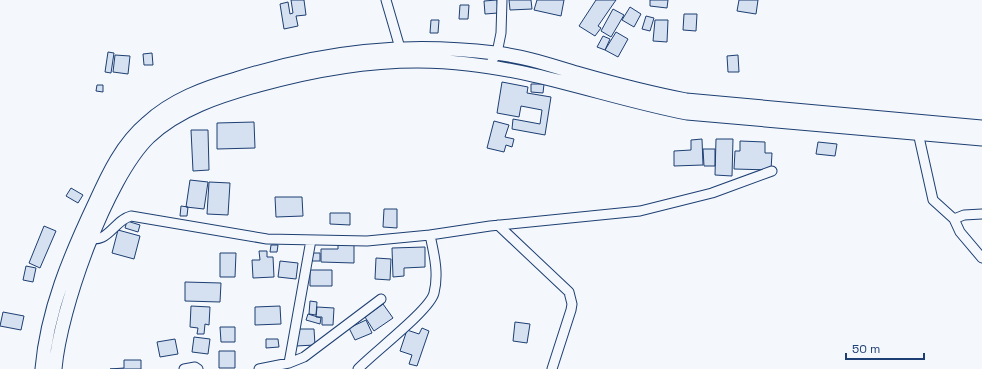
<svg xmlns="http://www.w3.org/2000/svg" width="982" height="369" viewBox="0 0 982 369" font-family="'Space Grotesk',sans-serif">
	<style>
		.building { fill: #d5e0f0; stroke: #1d3f73 }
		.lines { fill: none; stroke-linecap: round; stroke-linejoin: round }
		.minor-casing { stroke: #1d3f73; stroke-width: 11 }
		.secondary-casing { stroke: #1d3f73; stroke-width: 15 }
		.minor { stroke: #f4f7fb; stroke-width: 9 }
		.secondary { stroke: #f4f7fb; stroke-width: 13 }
	</style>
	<rect width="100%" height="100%" fill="#f4f7fb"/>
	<path class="building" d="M291,0H304L306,15L296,16L298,26L284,29L280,4L288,2L290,14L293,13Z
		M497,0L498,13L485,14L484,1Z
		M509,0H531L532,9L510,10Z
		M537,0H564L561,16L534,10Z
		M596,0H616L598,26L601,28L595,36L579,26Z
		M650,0H668L667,8L650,6Z
		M739,0H758L756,14L737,11Z
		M460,5H469L468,19H459Z
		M630,7L641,14L634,27L622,20Z
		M613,9L624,15L611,37L601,31Z
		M684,14H697L696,31L683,30Z
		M646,16L654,18L650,31L642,29Z
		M431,20H439L438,33H430Z
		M655,20H668L667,42L653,41Z
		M616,32L628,39L618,57L605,50Z
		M603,36L610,39L605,50L597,47Z
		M108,52L114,53L111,73L105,72Z
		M152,53L153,65H144L143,54Z
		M115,55L130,56L128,74L113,72Z
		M738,55L739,72H728L727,56Z
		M502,82L528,87L527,93L551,97L545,135L512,129L513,119L540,124L542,110L521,106L519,117L497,113Z
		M531,84H544L543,93L531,92Z
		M97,85H103V92L96,91Z
		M494,121L509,125L505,137L514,139L512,147L506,145L504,152L487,148Z
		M254,122L255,148L217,149V123Z
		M191,130H208L209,170L193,171Z
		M702,139L703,165L674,166V151L691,150V140Z
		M716,139H733L732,176L715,175Z
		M740,141L765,142V153H772L771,170L734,169L735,151H740Z
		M818,142L837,144L835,156L816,154Z
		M703,149H715V166H704Z
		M190,180L208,182L204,209L186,207Z
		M209,182L230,183L228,215L207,214Z
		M71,188L83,195L78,203L66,196Z
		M275,197H302L303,216L276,217Z
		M181,206L188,207L187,216H180Z
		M384,209H397V228L383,227Z
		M330,213H350V225L330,224Z
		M127,221L140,225L138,232L125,228Z
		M44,226L56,231L40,268L29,263Z
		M118,230L140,236L134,259L112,253Z
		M338,244L354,245V263L321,262V249H338Z
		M271,245H278L277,252H270Z
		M425,247V267L404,268V276L393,277L392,248Z
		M259,251H267V257H273L274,277L253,278L252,260H260Z
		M220,253H236L235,277H220Z
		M312,253H320V261H312Z
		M376,258L391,259L390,280L375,279Z
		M280,261L298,263L296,279L278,277Z
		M26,266L36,268L33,282L23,280Z
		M310,270H332V286H310Z
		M185,282L221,283L220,302L185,301Z
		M310,301L317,302L316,315L309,314Z
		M383,304L393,318L374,331L365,317Z
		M191,306L210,307L209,325L205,324L204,334H197L198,328L190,327Z
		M280,306L281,324L255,325V307Z
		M317,307L334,308L333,325H322V317H316Z
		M3,312L24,316L21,330L0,326Z
		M308,314L321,318L320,324L306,320Z
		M366,320L372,333L355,340L349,328Z
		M515,322L530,324L527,343L513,341Z
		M220,327H235V342H221Z
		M422,328L429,331L417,366L409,364L412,355L400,351L407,330L419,334Z
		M296,329H314L315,345L296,346Z
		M194,337L210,339L208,354L192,352Z
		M175,339L178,354L160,357L157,342Z
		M266,339H278L279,347L266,348Z
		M219,351H235V368H219Z
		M124,360H141V369H110L124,368Z"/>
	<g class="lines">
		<defs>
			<path id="minor" d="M386,0L400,48
				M489,66L497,53L501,33L502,0
				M917,128L933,200L954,219L960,232L982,258
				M954,219L964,215L982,214
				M498,225L569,292L572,304L571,310L552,369
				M87,237C107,246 114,220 131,216L267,239L367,241L430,235L490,226L640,211L712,193L772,171
				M289,363L311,240
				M184,369L195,367L198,369
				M259,369L289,363L304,357L381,299
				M358,369C373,353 430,310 434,293C439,273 434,254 430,235"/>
			<path id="secondary" d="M42,369C47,310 70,256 95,203C108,174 122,144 147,123C172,100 204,88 236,79C323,51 405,42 495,53C524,56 553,66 580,74C615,84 650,93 686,100L982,127
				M55,369C60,309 106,179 149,137C179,109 219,96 259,85C327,66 398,55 468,64C543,72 614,99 687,113L982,139"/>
		</defs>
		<use href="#minor" class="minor-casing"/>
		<use href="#secondary" class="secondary-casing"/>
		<use href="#minor" class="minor"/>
		<use href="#secondary" class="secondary"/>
	</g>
	<path d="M846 353v6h78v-6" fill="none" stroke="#1d3f73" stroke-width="2"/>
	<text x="852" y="353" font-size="12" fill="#1d3f73" stroke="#f4f7fb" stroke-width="3" paint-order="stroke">50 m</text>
</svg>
